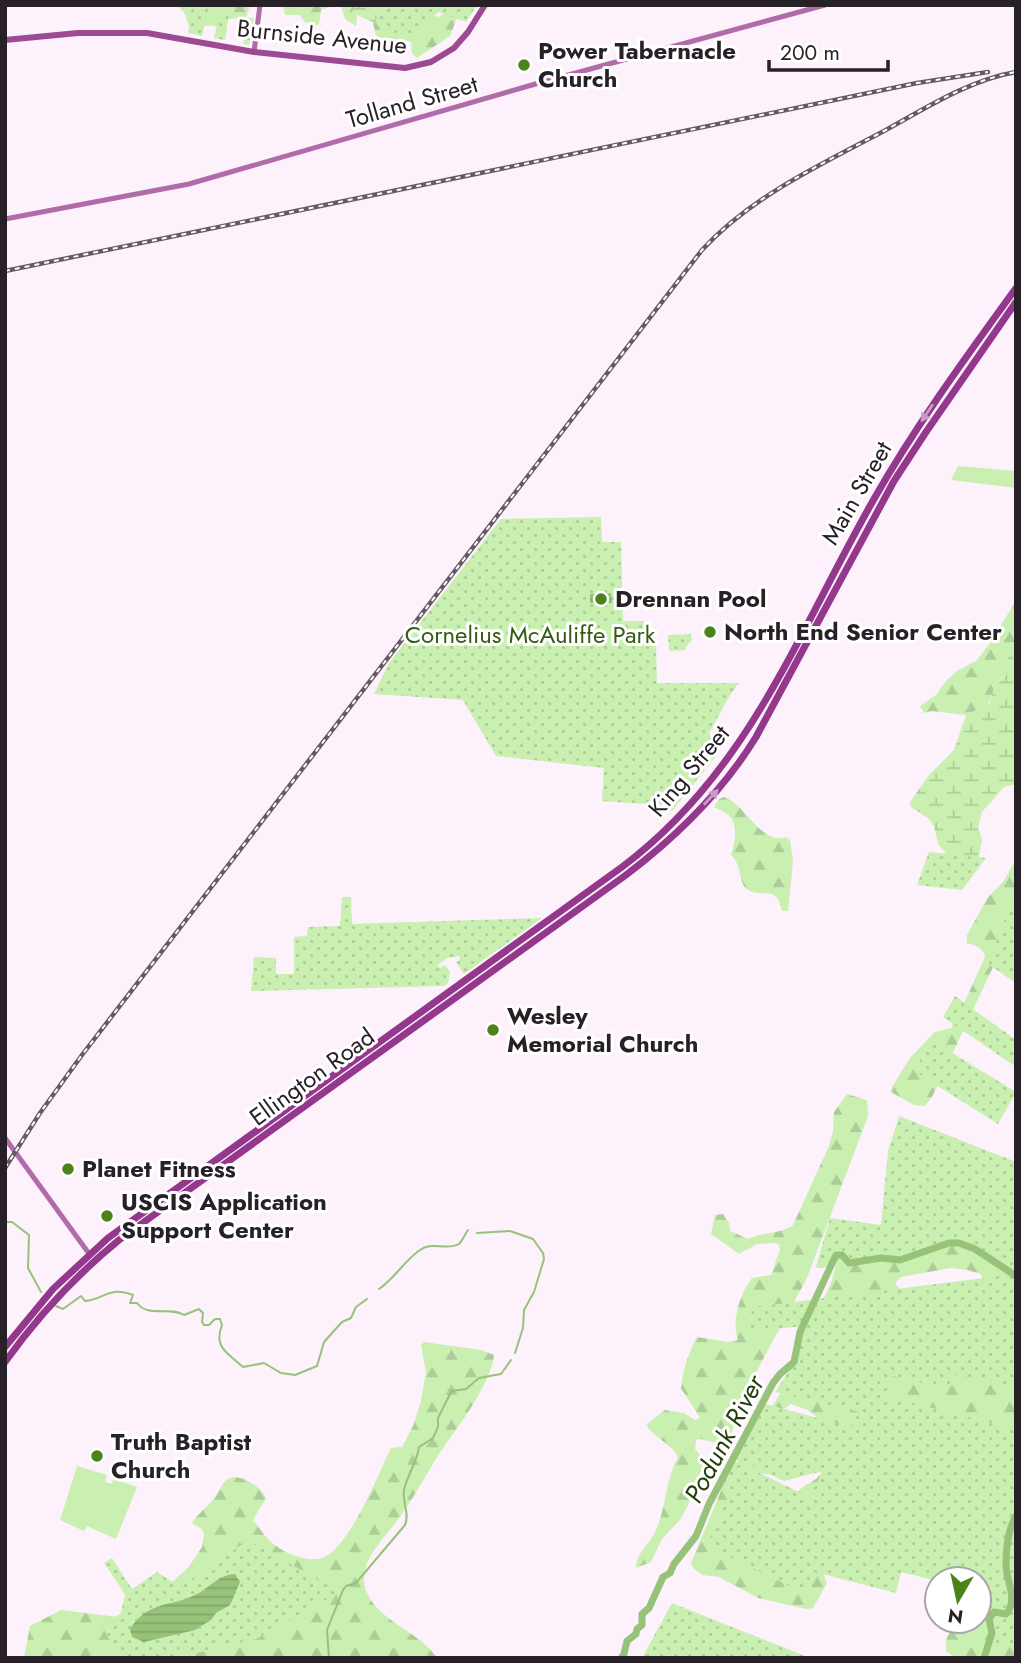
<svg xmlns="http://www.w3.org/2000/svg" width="1021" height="1663" viewBox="0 0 1021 1663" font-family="Jost,sans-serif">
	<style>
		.grass { fill: #c9efb1 }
		.forest { fill: url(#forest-firs); fill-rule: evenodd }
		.wetland { fill: url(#wetland-marsh) }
		.park { fill: url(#park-dots) }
		.water { fill: url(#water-rules) }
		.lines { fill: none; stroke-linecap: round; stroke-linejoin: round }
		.stream { stroke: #96c279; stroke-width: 2 }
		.river { stroke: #96c279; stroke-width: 7 }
		.secondary { stroke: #b06ca8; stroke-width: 5 }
		.primary { stroke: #9c4a94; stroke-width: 6 }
		.trunk { stroke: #93388c; stroke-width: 7 }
		.rail-casing { stroke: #645b62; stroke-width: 4.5 }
		.rail { stroke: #fff; stroke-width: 2; stroke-dasharray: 5; stroke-linecap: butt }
		.oneway { fill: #c99cc6 }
		.poi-dot { fill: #4b8219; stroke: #fff; stroke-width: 2.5 }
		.labels { text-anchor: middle; stroke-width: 6; stroke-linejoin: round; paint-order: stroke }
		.street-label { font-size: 24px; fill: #272026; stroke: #fff }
		.poi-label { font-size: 24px; font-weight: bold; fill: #272026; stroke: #fff; text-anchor: start }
		.park-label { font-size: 24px; fill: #345c10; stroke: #fff }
		.water-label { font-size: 26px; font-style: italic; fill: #223e0a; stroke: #fff }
	</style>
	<defs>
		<pattern id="forest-firs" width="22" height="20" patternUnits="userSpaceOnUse" patternTransform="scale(1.75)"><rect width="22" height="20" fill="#c9efb1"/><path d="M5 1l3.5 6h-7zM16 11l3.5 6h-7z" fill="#adcd98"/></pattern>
		<pattern id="wetland-marsh" width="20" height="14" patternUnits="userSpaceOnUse" patternTransform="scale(1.75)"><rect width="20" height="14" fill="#c9efb1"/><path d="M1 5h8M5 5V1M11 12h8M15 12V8" fill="none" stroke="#adcd98"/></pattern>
		<pattern id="park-dots" width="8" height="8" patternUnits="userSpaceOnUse" patternTransform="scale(1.75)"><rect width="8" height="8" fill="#c9efb1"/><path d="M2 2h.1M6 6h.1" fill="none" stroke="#adcd98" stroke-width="1.8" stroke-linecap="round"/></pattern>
		<pattern id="water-rules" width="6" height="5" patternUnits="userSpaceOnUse" patternTransform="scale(1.75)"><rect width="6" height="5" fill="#96c279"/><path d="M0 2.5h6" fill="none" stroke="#81a668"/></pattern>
	</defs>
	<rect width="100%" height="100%" fill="#fdf1fb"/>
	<path class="grass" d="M958,466L1016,471V488L951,480Z
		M77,1466L107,1475L105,1482L112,1484L113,1479L137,1487L116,1539L87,1526L84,1531L60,1520Z"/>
	<path class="forest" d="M176,5H250L246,18L227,19L218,27C209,23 199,28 189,26L184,12Z
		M283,5H330V7L321,10L319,24L315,26L305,22L300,15H285Z
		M341,5H356L352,13L357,14L356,26L345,19Z
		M376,5H420L433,15L438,17L446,13H459L450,36L417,58L412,53L411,42L388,38L384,45L376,35L373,23L377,19L374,11Z
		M1016,601V642L1008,657L1007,673L999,680L987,706L966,715L932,711L924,713L920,706L936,695L946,681L957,671L976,661L988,646Z
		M724,797C745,803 761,846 786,837L790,840L793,861L788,911H782C775,883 767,899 748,890C738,884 743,866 731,855C735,842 740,820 724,812C721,810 717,809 714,807L719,799Z
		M1016,859V962L994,965L932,1097L925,1106L914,1105L891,1092L892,1087L910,1058L927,1040L935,1032L951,1028L961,1010L985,957C984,948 975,945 967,943V935L988,897L1003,882Z
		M847,1094L867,1100L868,1116L807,1278L742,1398L732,1432L720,1444L701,1439L696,1440L695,1449L707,1463L700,1473L688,1505L680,1520L662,1539L651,1562L636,1568C636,1553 650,1544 656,1530C667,1505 665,1481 678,1457C672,1443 651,1437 647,1424L665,1410L684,1413L695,1420L700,1418C699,1416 684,1392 681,1389C683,1369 688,1354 697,1337L728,1342L738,1340C731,1321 740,1294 752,1278L771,1275L780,1250L779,1244L776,1243L757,1244L739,1254L711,1234L715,1215L723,1214L729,1223L730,1231L748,1239C764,1232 781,1234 793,1225L829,1146L833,1131L834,1112Z
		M999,1237L996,1296L980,1274L968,1270L950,1268L901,1277L895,1283L900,1290L1016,1360V1658H955L946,1651V1640L954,1621H979V1579L973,1560L823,1573L827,1583L813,1608L807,1609L758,1598L719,1577L702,1575L693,1568L691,1563L723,1486L784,1387L831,1283L842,1243ZM791,1404L808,1410L820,1420C821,1433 827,1466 819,1476C812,1484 802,1484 797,1494L759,1473L777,1476V1414Z
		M424,1342L481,1350L494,1355L493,1362C482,1398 459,1424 439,1454C425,1476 414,1498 399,1518C390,1531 378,1543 370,1557C364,1567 362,1583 367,1593C381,1623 419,1631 437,1658H24L30,1626L61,1610L118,1617L164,1589L188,1568L202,1547L204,1534L202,1529L192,1523C198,1513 208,1507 215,1497C219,1492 222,1482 228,1479C240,1472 262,1488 266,1498L253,1520C259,1527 264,1536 271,1542C282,1552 306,1563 322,1558C350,1548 378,1474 391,1448L402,1447L413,1426L421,1401L426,1372L421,1345Z"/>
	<path class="wetland" d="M356,5H376L374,11L377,18L375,23L352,13Z
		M1016,642V784L1004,787L982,812L978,827L982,840L978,862L946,857L945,852L938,844C933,817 932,821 911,807L910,802L929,775L954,750L966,715L989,704L995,685L1007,673L1008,657Z"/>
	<path class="park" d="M192,5H209L202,36L188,33Z
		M379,5H477L466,22L438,12L415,36L387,33L388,26L377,25Z
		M220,12L229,13L225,40L214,38Z
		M247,17L254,18L249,45L243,44Z
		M601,517L602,542H621L623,621H644V642H656L657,683H739L730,695L709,733L717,755L672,811L645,804L602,801L604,768L496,756L463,700L374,694L389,663L501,519Z
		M691,634L692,640L686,647V650L669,651L668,635Z
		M929,852L986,858L962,890L917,885Z
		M1016,891V983L988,964Z
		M342,897H351L352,924L542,918L464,974L456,962L460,960L459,956L447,958L438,965L440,968L445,965L450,972L448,983L444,986L251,991L254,957L276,958V974H294V937L307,936L308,927L340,926Z
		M955,996L1016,1040V1067L943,1017Z
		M931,1040L1016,1092L998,1124L914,1071Z
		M899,1116L1016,1162V1386L952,1374L948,1389L893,1376L885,1396L1016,1429V1647L992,1643L993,1628L996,1621L979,1616V1579H937V1581L901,1572L896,1593L815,1572L804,1593L707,1546L730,1492L718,1491L734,1461L816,1500H824L811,1494L823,1471L784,1481L751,1465L735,1460L766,1404L850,1427L859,1412L775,1392L796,1360L799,1341L804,1326L743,1332L754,1307L992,1277L997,1261L972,1245L955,1241L920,1250L906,1258L881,1256L850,1262L838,1256C831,1262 827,1271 816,1267L830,1218L881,1225L888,1151Z
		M248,1540L340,1592L256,1639L189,1655L181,1647L172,1658H119L102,1626L121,1613L125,1594L104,1563L112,1558L132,1589L157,1572L180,1587Z
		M672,1603L810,1658H642Z"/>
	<path class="water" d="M611,593L612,603H590V594Z
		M235,1574L240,1582L230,1605L216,1613L211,1620L195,1630L144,1642L132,1637L130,1629C150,1599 171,1608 197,1594C210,1587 219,1575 235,1574Z"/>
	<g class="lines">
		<path class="stream" d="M5,1222H12L29,1235L28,1268L41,1292
			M477,1233L510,1231L533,1239L543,1253L544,1259L534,1292L524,1310L523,1328L515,1353
			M379,1289C395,1278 404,1261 420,1250C431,1241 447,1251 459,1244C463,1240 465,1234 468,1230
			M56,1306L63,1309L81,1296L85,1301C106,1299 107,1286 133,1295L130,1303H137C148,1318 170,1306 184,1315L199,1309L203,1313L202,1322L204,1325H209L215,1319H220L222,1325C213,1348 228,1353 243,1367L264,1363L281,1373L295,1375L317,1366L324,1342L342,1322L351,1318L356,1307L367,1299
			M329,1658L327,1630L343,1590L346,1586L356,1583L405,1525C410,1513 402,1503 404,1490C407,1475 417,1463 419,1447L433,1438L438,1427V1418L450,1394L452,1391L466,1389L479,1378L501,1374L511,1360"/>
		<path class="river" d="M621,1658L624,1654L627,1641L636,1634L637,1629L642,1625V1614L649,1608L663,1577L670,1573L674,1564L696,1536L709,1504L773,1383L780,1374L794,1362L800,1332L836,1255H842L849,1263L881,1258L900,1260L949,1243H959L975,1249L1016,1276
			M984,1658L992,1633L989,1619L994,1612L1006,1614C1019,1599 1006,1582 1006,1565C1006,1549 1008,1529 1016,1516"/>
		<path class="secondary" d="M254,52L260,5
			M5,219L189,184L539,83L825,5
			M5,1138L90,1255"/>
		<path class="primary" d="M5,40L78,33H147L254,52L405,68L431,62L454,48L468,32L485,5"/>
		<path class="trunk" d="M5,1347L53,1289L108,1238L622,867C750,771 798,632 874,499C916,425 966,357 1016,288
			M5,1362C38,1316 75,1276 119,1240L626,875C676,837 723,791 756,737L894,481L926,432L1016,302"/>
		<defs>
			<path id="rail" d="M5,271L917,83L988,72
				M5,1168L40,1113L82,1055L702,250C752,196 820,165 884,131C926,108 969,80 1016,72"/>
		</defs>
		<use href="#rail" class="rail-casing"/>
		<use href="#rail" class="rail"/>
	</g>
	<defs><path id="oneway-solid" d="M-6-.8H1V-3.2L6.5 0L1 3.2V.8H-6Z" transform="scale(1.75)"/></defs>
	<g class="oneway">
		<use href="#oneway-solid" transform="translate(927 413) rotate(124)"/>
		<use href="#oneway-solid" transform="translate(711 797) rotate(-47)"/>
	</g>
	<g class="poi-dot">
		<circle cx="524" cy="65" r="7"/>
		<circle cx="601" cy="599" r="7"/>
		<circle cx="710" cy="632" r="7"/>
		<circle cx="493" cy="1030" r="7"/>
		<circle cx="68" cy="1169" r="7"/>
		<circle cx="107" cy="1216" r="7"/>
		<circle cx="97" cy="1456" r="7"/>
	</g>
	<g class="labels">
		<g class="street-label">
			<text transform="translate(322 37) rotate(6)" y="8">Burnside Avenue</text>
			<text transform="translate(412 102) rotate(-16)" y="8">Tolland Street</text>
			<text transform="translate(857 493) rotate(-60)" y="8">Main Street</text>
			<text transform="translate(689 771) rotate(-50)" y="8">King Street</text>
			<text transform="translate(312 1077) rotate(-36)" y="8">Ellington Road</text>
		</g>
		<g class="poi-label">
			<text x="538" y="59">Power Tabernacle<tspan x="538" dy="28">Church</tspan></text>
			<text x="615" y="607">Drennan Pool</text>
			<text x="724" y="640">North End Senior Center</text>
			<text x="507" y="1024">Wesley<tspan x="507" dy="28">Memorial Church</tspan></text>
			<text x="82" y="1177">Planet Fitness</text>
			<text x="121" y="1210">USCIS Application<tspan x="121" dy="28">Support Center</tspan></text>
			<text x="111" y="1450">Truth Baptist<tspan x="111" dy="28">Church</tspan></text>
		</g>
		<g class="park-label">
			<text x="530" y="643">Cornelius McAuliffe Park</text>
		</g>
		<g class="water-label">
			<text transform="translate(724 1439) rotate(-62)" y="9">Podunk River</text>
		</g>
	</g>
	<rect width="1021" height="1663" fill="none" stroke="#272026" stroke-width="14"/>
	<g transform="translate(958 1600) rotate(189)"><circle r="33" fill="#ffffff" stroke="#a9a6a8" stroke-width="2"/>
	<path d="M0-5L12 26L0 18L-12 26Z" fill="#4b8219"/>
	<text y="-10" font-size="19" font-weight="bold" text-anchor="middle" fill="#272026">N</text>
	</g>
	<path d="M769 60v10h119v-10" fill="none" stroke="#272026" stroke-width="3.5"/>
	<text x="780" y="60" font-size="21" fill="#272026" stroke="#ffffff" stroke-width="5" paint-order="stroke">200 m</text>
</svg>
